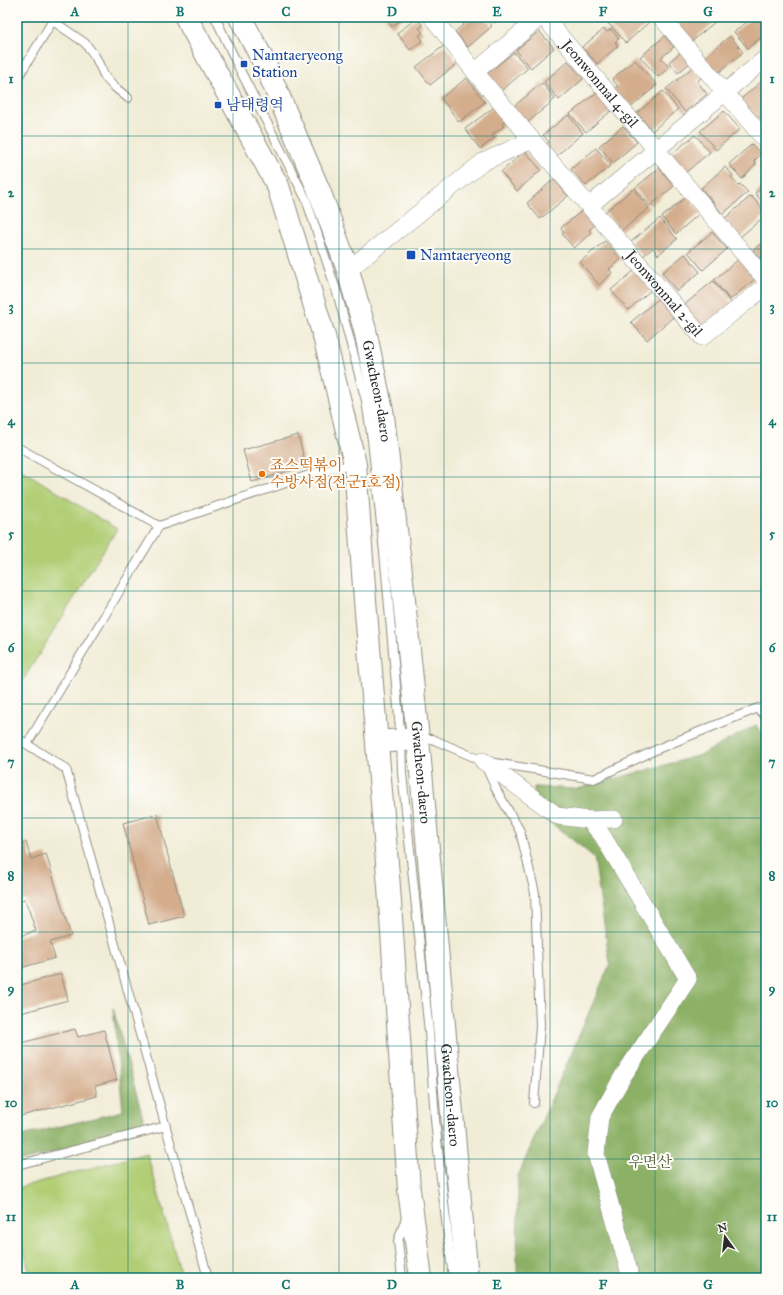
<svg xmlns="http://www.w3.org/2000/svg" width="783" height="1295" viewBox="0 0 783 1295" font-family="'IM FELL Great Primer','Noto Serif KR',serif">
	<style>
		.green { fill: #b1ce74; stroke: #6e7c50 }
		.forest { fill: #8cb166; stroke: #5c6e48 }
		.building { fill: #d4ad8d }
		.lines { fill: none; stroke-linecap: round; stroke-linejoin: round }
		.lane-casing { stroke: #8e8c80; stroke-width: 10 }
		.street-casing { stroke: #8e8c80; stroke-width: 18 }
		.primary-casing { stroke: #8e8c80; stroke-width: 24 }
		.lane { stroke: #fff; stroke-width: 8 }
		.street { stroke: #fff; stroke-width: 17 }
		.primary { stroke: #fff; stroke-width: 22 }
		.grid { fill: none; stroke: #0f766e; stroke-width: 1; stroke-opacity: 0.55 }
		.transit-dot { fill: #1a4fb4; stroke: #fdfcf7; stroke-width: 1.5 }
		.food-dot { fill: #e8710a; stroke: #fdfcf7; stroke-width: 1.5 }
		.labels { text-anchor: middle; stroke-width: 4; stroke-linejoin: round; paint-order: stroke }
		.transit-label { font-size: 15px; fill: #164399; stroke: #fdfcf7; text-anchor: start }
		.street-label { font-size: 15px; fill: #2b2b2b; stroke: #fdfcf7 }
		.food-label { font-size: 15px; fill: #c56008; stroke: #fdfcf7; text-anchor: start }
		.park-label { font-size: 15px; fill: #535c41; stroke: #fdfcf7 }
		.neatline { fill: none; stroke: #0f766e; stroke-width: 1.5 }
		.grid-label { font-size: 13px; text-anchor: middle; font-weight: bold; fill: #0f766e }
	</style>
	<rect width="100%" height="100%" fill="#fdfcf7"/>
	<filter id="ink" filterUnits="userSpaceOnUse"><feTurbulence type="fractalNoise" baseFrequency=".025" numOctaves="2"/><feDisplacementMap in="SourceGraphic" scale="8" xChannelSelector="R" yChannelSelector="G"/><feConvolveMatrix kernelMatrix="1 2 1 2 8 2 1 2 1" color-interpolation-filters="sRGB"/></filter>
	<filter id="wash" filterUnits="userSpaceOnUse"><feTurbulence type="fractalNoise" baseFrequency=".012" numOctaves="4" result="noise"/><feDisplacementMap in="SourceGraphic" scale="16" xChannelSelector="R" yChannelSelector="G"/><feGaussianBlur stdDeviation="0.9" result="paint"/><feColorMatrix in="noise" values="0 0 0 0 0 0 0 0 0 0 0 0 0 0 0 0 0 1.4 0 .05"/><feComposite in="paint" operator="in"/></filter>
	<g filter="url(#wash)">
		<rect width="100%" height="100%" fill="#f1ecd6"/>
		<path class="green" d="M17,467L117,529L20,685L17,683Z
			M147,1153L182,1278H31L17,1227V1188Z"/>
		<path class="forest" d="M756,725L766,738V1278H517L518,1176L610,964L594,857L535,810L534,787L577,789L701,755Z
			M113,1008L146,1129L17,1162V1137L123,1111Z"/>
		<g id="blocks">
			<path class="building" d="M385,17H404L392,27Z
				M472,17H484L492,26L468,47L455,32Z
				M490,17H501L495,23Z
				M615,17H645L649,22L626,43L608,23Z
				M687,17H712L716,21L691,42L677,26Z
				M753,17H765L766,19V33L748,48L734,32Z
				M417,18L423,26L419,28L423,33L419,35L423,40L410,50L397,33Z
				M604,29L607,32L611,29L619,39L615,42L618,46L597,64L582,47Z
				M539,31L554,48L531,68L516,50Z
				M665,36L674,47L661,58L669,67L658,77L640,57Z
				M730,36L743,52L717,74L704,58Z
				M445,45L458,63L430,85L416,67Z
				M514,52L528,68L501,91L487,74Z
				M681,52L690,63L678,73L669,62Z
				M635,60L657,85L629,109L613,91L618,86L612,79Z
				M568,61L583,79L559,100L544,82Z
				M693,67L702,77L697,81L707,94L685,112L666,89Z
				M467,78L485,102L459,122L441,98Z
				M763,80L766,84V111L757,119L741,99Z
				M542,83L555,99L527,123L513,107Z
				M663,91L678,109L652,131L637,113Z
				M597,92L612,110L586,132L570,114Z
				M494,107L505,121L502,124L504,126L492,135L495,138L480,149L465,129Z
				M724,111L740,129L716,150L700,131Z
				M568,115L583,133L554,158L544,147L549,142L543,135Z
				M623,126L637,142L613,163L599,146Z
				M695,135L710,152L685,173L670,155Z
				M752,144L761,154L754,161L756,164L742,179L729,164Z
				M596,148L611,165L586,186L571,169Z
				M525,151L541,170L517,191L501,172Z
				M725,167L733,175L731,177L738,185L740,184L748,192L723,214L701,188Z
				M659,168L674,186L650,206L635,188Z
				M554,179L568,196L540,219L527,203Z
				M766,184V206L755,193Z
				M633,189L649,208L621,231L605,212Z
				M687,196L701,212L676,234L662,217Z
				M751,196L766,213V215L740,237L724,219Z
				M584,209L597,223L589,230L591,233L574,248L562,234L564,232L561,228Z
				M660,218L677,239L658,255L653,248L643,256L631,242Z
				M712,232L727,249L703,270L688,252Z
				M766,239V265L753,250Z
				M605,241L621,259L609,269L612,273L599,285L580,262Z
				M685,254L700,272L677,291L662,273Z
				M740,258L756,278L730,300L714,280Z
				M635,270L651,290L628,310L611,290Z
				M713,281L732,304L703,328L684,305Z
				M658,299L673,317L647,340L631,322Z
				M298,435L306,466L252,482L243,450Z
				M157,814L184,916L149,925L123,823Z
				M26,842L31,859L46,854L71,936L50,942L55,958L17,969V937L36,931L25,899L17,901V845Z
				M61,974L68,1000L17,1014V986Z
				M75,1029L78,1037L104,1030L117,1080L95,1086L97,1096L17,1117V1044Z"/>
		</g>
	</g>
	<g filter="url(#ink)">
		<use href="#blocks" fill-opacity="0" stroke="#8e8c80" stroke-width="1"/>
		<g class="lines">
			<defs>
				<path id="lane" d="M215,17L241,72L306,199L338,296L366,401L372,440L384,552L401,740L402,773L429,1032L435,1119L440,1170L453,1278
					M53,21L85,43L95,56L105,77L112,85L128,98
					M17,79L55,17
					M17,447L159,526
					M17,738L66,769L208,1278
					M419,739H432L483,761L594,779L662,747L758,708L766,717
					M27,744L159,526L315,473L354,464
					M486,767L497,791L520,831L535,893L540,1026L534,1103
					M17,1165L166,1126
					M402,1278L398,1241L406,1218"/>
				<g id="street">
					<path id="s1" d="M432,17L475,72L532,140L702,337L766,286"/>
					<path id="s2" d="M544,17L766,280"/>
					<path d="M661,17L766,141"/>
					<path d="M475,72L540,17"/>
					<path d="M589,206L766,58"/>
					<path d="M348,270L483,162L532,140"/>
					<path d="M483,761L558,816L589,820L602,835L688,979L623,1076L600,1117L596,1154L631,1278"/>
					<path d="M589,820L614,819"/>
				</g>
				<g id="primary">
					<path d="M186,17L278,186L324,336L355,464L365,600L389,887L409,1190L421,1278"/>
					<path id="s3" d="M240,17L265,64L320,193L348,270L365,330L383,416L403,590L418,739L467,1278"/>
					<path d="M377,742L418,739"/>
				</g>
			</defs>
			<use href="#lane" class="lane-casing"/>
			<use href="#street" class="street-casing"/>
			<use href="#primary" class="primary-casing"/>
			<use href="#lane" class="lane"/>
			<use href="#street" class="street"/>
			<use href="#primary" class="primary"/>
		</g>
	</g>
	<path class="grid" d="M128,17V1278M233,17V1278M339,17V1278M444,17V1278M550,17V1278M655,17V1278M17,136H766M17,249H766M17,363H766M17,477H766M17,591H766M17,704H766M17,818H766M17,932H766M17,1046H766M17,1159H766"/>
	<g class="transit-dot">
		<rect x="240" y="60" width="8" height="8" rx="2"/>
		<rect x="214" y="101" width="8" height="8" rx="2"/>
		<rect x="406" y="250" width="10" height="10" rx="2"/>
	</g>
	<circle class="food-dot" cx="262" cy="474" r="4"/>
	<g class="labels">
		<g class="transit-label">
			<text x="252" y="60">Namtaeryeong<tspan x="252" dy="17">Station</tspan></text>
			<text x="226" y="110">남태령역</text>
			<text x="420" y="260">Namtaeryeong</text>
		</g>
		<g class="street-label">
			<text dy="5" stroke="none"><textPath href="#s2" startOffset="87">Jeonwonmal 4-gil</textPath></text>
			<text dy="5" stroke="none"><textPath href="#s1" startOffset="361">Jeonwonmal 2-gil</textPath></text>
			<text dy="5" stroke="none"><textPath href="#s3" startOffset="400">Gwacheon-daero</textPath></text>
			<text dy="5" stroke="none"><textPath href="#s3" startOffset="784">Gwacheon-daero</textPath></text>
			<text dy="5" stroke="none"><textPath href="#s3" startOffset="1108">Gwacheon-daero</textPath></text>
		</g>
		<g class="food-label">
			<text x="270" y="470">죠스떡볶이<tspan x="270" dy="17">수방사점(전군1호점)</tspan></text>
		</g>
		<g class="park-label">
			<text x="650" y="1167">우면산</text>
		</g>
	</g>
	<rect width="783" height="1295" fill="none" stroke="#fdfcf7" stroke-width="44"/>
	<g transform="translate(725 1237) rotate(345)" stroke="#fdfcf7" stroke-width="3" paint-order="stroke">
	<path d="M0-3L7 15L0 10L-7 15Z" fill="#2b2b2b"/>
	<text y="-6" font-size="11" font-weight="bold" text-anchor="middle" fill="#2b2b2b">N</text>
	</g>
	<rect x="22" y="22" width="739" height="1251" class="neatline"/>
	<g class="grid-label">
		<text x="75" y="16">A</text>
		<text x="180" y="16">B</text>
		<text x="286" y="16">C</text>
		<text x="392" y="16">D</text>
		<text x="497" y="16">E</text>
		<text x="603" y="16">F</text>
		<text x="708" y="16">G</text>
		<text x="11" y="83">1</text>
		<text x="772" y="83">1</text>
		<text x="11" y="197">2</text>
		<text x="772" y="197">2</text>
		<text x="11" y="311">3</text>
		<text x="772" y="311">3</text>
		<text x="11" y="425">4</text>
		<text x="772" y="425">4</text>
		<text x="11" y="538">5</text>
		<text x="772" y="538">5</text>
		<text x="11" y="652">6</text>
		<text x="772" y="652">6</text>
		<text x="11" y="766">7</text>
		<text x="772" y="766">7</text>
		<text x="11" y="880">8</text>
		<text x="772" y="880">8</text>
		<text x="11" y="993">9</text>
		<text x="772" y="993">9</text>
		<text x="11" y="1107">10</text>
		<text x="772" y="1107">10</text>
		<text x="11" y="1221">11</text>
		<text x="772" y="1221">11</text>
		<text x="75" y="1289">A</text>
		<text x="180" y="1289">B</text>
		<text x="286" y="1289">C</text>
		<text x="392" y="1289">D</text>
		<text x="497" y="1289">E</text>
		<text x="603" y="1289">F</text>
		<text x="708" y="1289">G</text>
	</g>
</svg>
